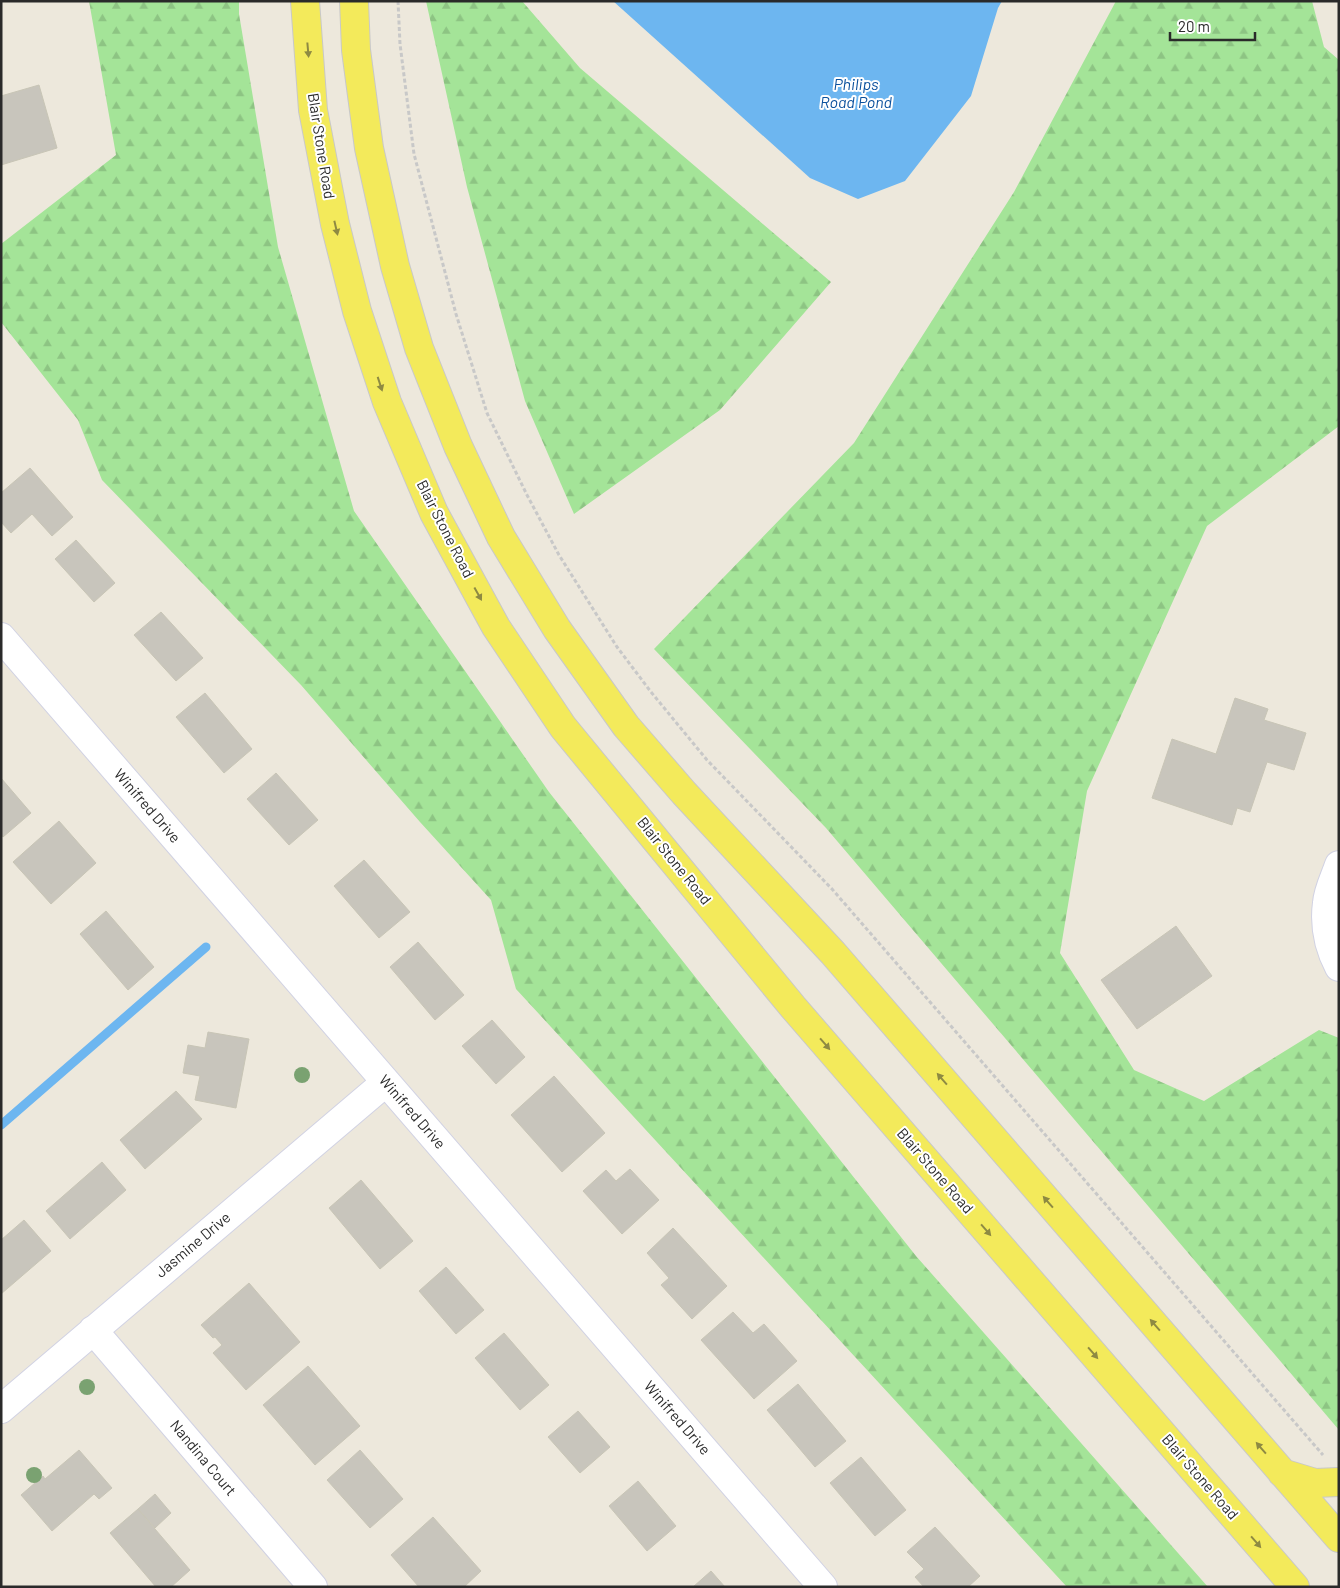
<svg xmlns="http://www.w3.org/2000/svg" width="1340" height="1588" viewBox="0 0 1340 1588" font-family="Barlow,sans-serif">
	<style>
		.forest { fill: url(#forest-firs) }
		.water { fill: #6db6f0 }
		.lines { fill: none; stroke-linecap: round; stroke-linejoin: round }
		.stream { stroke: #6db6f0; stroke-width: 9 }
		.building { fill: #c8c5bc; stroke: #c8c5b6 }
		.minor-casing { stroke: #d1d2e3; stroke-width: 30 }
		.major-casing { stroke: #c8c8c8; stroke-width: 30 }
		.path { stroke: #c8c8c8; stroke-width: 3; stroke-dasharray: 4 2.5; stroke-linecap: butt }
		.minor { stroke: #fff; stroke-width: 28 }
		.major { stroke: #f3ea5b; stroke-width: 28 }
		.tree { fill: #7aa271 }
		.oneway { fill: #8e8a42 }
		.labels { text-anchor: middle; stroke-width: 4; stroke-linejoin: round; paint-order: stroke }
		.street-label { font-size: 15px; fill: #2a2a2a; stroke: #fff }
		.water-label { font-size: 16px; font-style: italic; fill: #0b519d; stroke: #fff }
	</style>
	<defs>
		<pattern id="forest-firs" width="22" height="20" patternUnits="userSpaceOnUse" patternTransform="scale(1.25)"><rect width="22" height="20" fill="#a4e498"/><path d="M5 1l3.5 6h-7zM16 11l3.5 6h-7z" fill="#8dc483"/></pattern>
	</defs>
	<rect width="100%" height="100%" fill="#ede8dc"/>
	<path class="forest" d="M89,1H239V14L278,247L354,511L549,792L916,1256L1208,1587H1067L516,989L491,900L420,822L301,685L102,480L78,420L1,322V244L116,155Z
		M426,1H522L580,68L831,282L720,410L574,514L525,401L467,187Z
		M1116,1H1312L1324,47L1339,60V426L1207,526L1087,791L1060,953L1134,1070L1204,1101L1319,1030L1339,1038V1430L826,828L654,649L854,443L1014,192Z"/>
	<path class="water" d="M613,1H1002L998,8L971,96L905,181L858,199L810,178Z"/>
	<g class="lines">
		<path class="stream" d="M1,1125L206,947"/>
	</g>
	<path class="building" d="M39,85L57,148L1,165V96Z
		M30,468L73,517L52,536L32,514L11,533L1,522V493Z
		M76,540L115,583L94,602L55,559Z
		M161,612L203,658L176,681L134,635Z
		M205,693L252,749L224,773L176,717Z
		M1235,698L1268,709L1264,720L1306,733L1294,770L1267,762L1250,812L1237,808L1232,825L1152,798L1172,739L1216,754Z
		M276,773L318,820L289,845L247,799Z
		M1,778L31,813L3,837L1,834Z
		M59,821L96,863L51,904L13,862Z
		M364,860L410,912L379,938L334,886Z
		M106,911L154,967L128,990L80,934Z
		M1176,926L1212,976L1137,1029L1101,980Z
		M418,942L464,995L435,1020L390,967Z
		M492,1020L525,1057L496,1084L462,1046Z
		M208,1032L249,1039L236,1108L195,1100L200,1076L183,1073L188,1045L205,1048Z
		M554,1076L605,1133L562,1172L511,1115Z
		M176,1091L202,1119L145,1169L120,1140Z
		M102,1162L126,1190L70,1239L46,1211Z
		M630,1169L659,1200L622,1234L583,1191L606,1170L616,1181Z
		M361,1180L413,1241L380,1269L329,1208Z
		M24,1220L51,1251L1,1294V1240Z
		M673,1228L727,1286L692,1319L661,1285L669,1278L647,1253Z
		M446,1267L484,1310L456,1334L419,1291Z
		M249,1283L300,1342L246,1390L213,1353L222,1345L215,1337L213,1338L201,1325Z
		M733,1312L753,1333L764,1324L797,1361L754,1399L701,1340Z
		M504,1333L549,1385L520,1410L475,1358Z
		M308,1366L360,1426L315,1465L263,1405Z
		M798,1384L846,1441L815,1467L767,1410Z
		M578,1411L610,1447L580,1473L548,1437Z
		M79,1450L112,1488L99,1499L94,1494L52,1531L21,1495L43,1476L45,1479Z
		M360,1450L403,1499L370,1528L327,1480Z
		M861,1457L906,1510L875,1536L830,1483Z
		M638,1481L676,1526L647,1551L609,1506Z
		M155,1494L171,1513L155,1528L138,1509Z
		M138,1509L190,1570L171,1587H156L110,1533Z
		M433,1517L481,1571L464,1587H419L391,1555Z
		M935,1527L980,1576L968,1587H924L915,1577L924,1569L907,1552Z
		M711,1571L725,1587H693Z"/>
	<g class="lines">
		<defs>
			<path id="minor" d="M1,637L823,1587
				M1339,865C1335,877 1328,890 1327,903C1324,925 1329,948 1339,967
				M93,1330L313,1587
				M1,1409L386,1082"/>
			<path id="major" d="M305,1L313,110L335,224L357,311L387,402L434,513L496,627L563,727L793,1007L1295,1587
				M354,1L356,50L369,148L395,266L419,348L458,446L501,537L557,629L626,726L684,793L833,953L1339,1538
				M1282,1473L1315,1483L1339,1482"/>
		</defs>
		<use href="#minor" class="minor-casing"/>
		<use href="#major" class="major-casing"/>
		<path class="path" d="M398,1L400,44L414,154L456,314L487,413L527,495L559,555L617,647L651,692L707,760L832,889L1323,1455"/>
		<use href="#minor" class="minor"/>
		<use href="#major" class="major"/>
	</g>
	<g class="tree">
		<circle cx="302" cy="1075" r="8"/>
		<circle cx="87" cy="1387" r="8"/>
		<circle cx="34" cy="1475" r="8"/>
	</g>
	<defs><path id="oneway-solid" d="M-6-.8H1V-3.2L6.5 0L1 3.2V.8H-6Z" transform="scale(1.25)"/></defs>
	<g class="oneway">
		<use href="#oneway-solid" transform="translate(308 50) rotate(85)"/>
		<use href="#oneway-solid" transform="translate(336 228) rotate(77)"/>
		<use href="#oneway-solid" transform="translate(380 384) rotate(72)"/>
		<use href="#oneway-solid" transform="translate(478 594) rotate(61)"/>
		<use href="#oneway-solid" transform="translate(825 1044) rotate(49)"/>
		<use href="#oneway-solid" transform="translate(942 1079) rotate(-131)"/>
		<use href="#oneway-solid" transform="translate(1048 1202) rotate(-131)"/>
		<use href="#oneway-solid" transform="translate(986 1230) rotate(49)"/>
		<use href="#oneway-solid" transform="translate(1155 1325) rotate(-131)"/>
		<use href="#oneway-solid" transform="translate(1093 1353) rotate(49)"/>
		<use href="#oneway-solid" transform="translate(1261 1448) rotate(-131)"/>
		<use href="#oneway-solid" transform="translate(1256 1542) rotate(49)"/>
	</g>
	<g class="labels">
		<g class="street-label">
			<text transform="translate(321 146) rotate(81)" y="5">Blair Stone Road</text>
			<text transform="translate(445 529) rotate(63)" y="5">Blair Stone Road</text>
			<text transform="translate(147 806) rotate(49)" y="5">Winifred Drive</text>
			<text transform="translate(674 861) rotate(51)" y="5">Blair Stone Road</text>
			<text transform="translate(412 1112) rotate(49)" y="5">Winifred Drive</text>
			<text transform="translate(935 1171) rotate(49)" y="5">Blair Stone Road</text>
			<text transform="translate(193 1245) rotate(-40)" y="5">Jasmine Drive</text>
			<text transform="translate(677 1418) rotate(49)" y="5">Winifred Drive</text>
			<text transform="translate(203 1458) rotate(50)" y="5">Nandina Court</text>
			<text transform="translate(1200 1477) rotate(49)" y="5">Blair Stone Road</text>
		</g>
		<g class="water-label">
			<text x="856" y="90">Philips<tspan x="856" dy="18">Road Pond</tspan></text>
		</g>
	</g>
	<rect width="1340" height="1588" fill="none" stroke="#2a2a2a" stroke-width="5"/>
	<path d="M1170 32v8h85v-8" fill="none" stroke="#2a2a2a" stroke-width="2.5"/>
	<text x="1178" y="32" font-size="15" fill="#2a2a2a" stroke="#ffffff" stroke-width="4" paint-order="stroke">20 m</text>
</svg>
